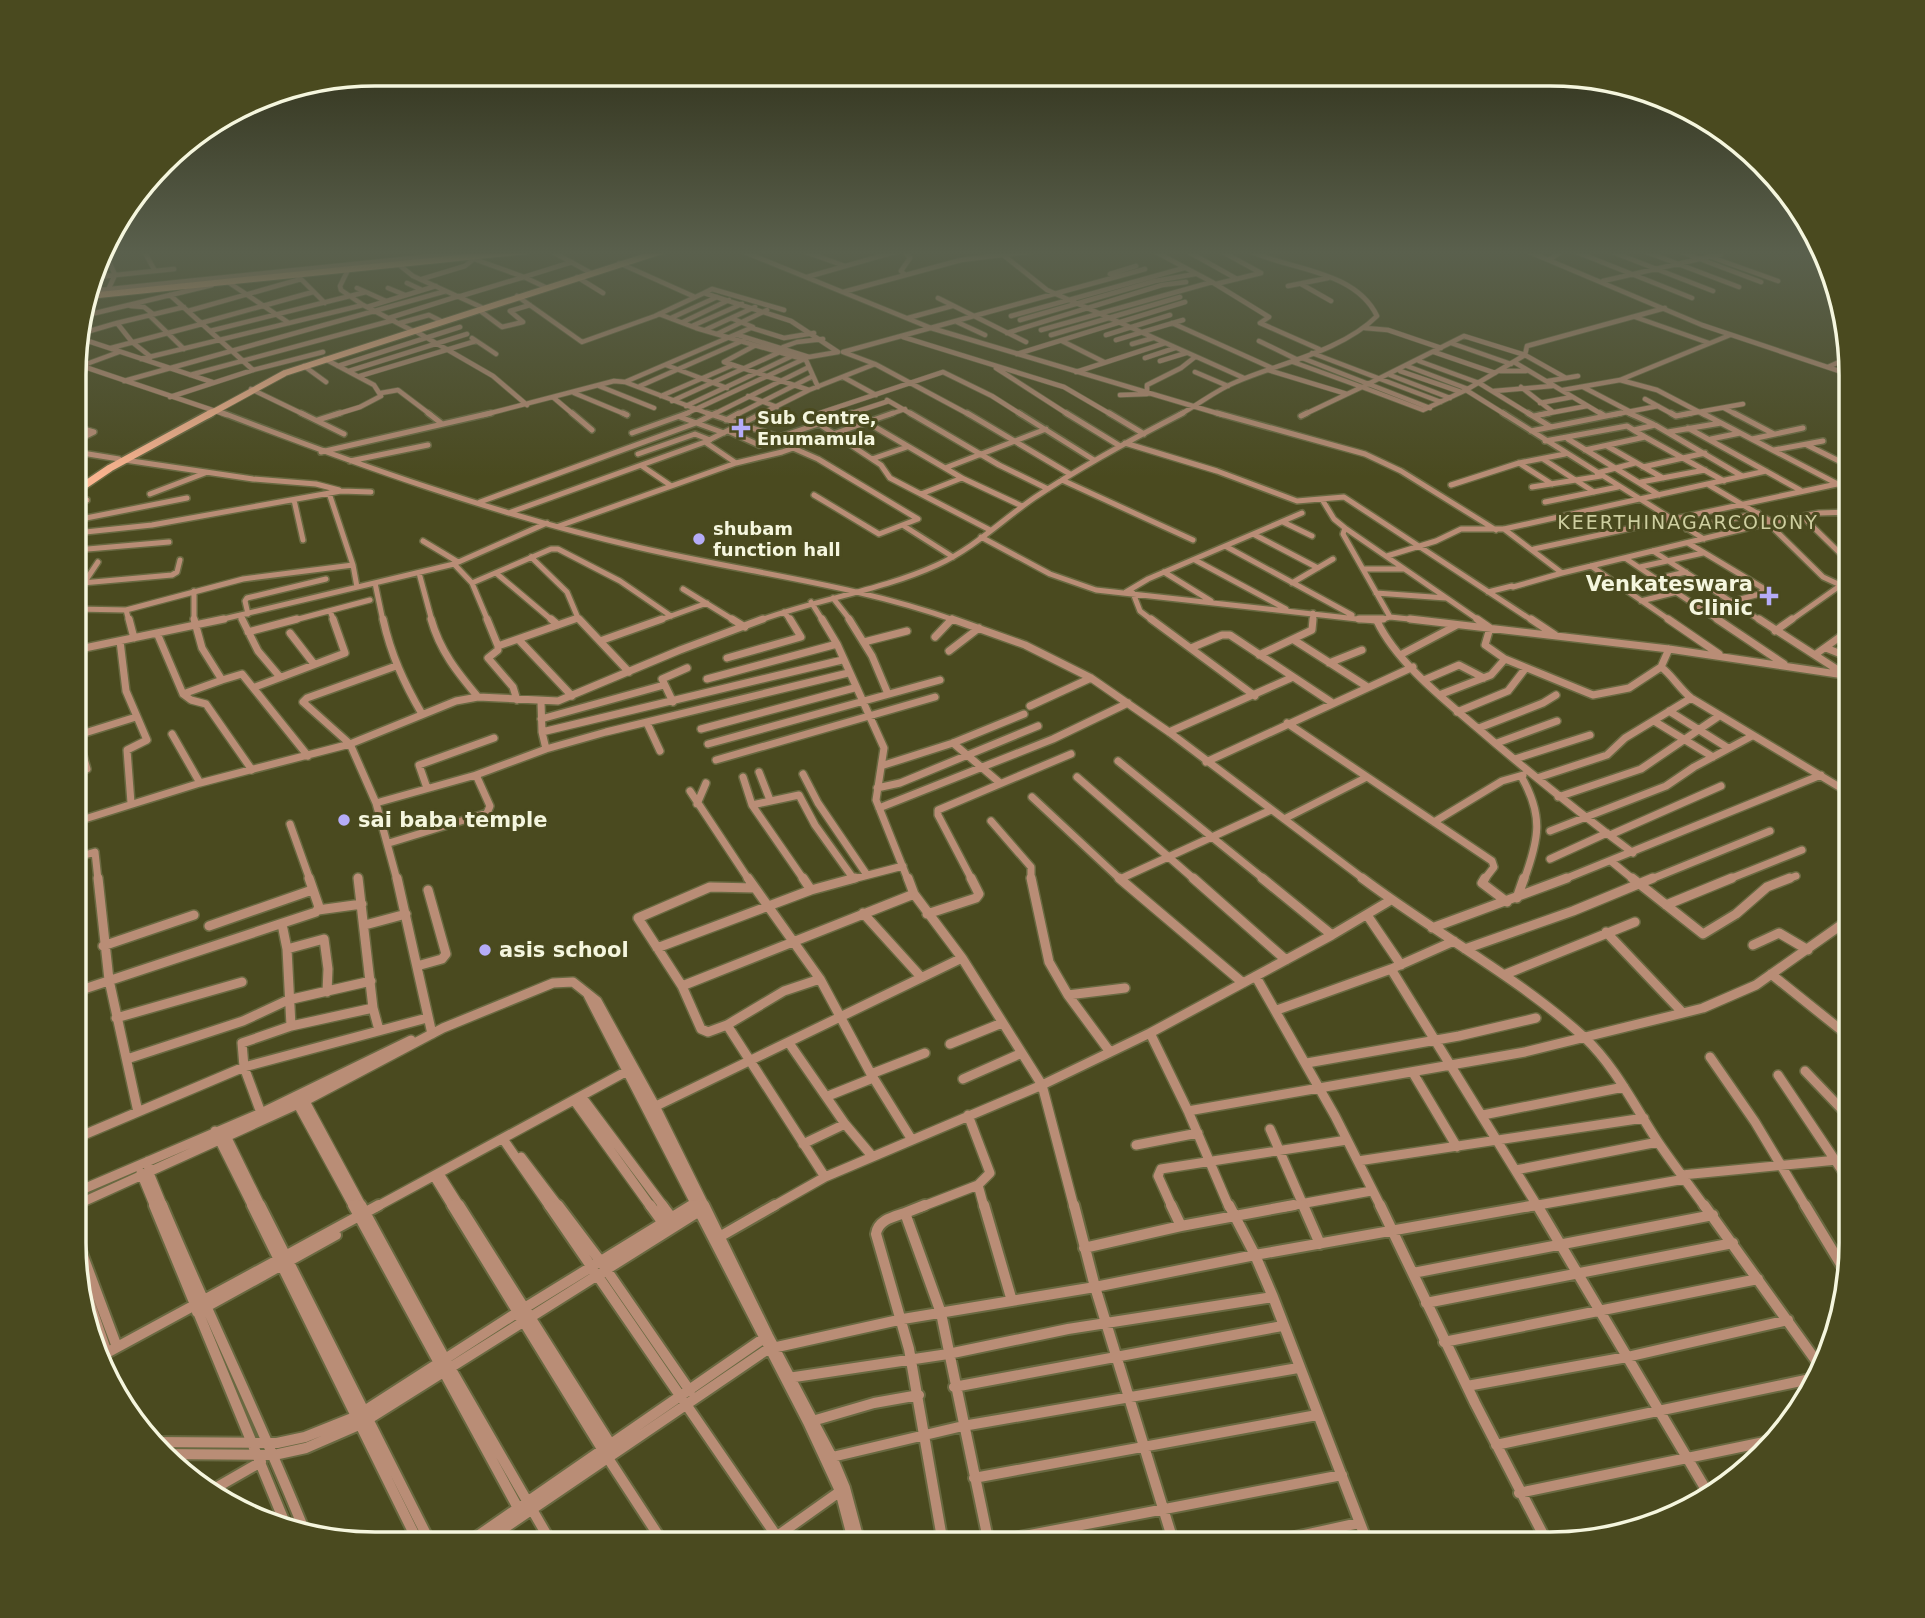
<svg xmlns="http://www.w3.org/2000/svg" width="1925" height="1618" viewBox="0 0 1925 1618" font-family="'DejaVu Sans',sans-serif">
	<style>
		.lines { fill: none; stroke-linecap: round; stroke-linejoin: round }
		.street-far4-casing { stroke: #696941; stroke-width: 6 }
		.street-far3-casing { stroke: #696941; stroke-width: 8 }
		.street-far2-casing { stroke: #696941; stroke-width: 10 }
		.street-far1-casing { stroke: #696941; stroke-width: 12 }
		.street-casing { stroke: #696941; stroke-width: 14 }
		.secondary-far1-casing { stroke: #696941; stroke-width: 8 }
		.secondary-casing { stroke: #696941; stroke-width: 10 }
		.street-far4 { stroke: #b98d76; stroke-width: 4.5 }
		.street-far3 { stroke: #b98d76; stroke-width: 5 }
		.street-far2 { stroke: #b98d76; stroke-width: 7 }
		.street-far1 { stroke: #b98d76; stroke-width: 9 }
		.street { stroke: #b98d76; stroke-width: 10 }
		.secondary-far1 { stroke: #f9b38f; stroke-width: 6 }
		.secondary { stroke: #f9b38f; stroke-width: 7 }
		.poi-dot { fill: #b5acf8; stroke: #4a4a1f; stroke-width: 2.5 }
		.labels { text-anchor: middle; stroke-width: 6; stroke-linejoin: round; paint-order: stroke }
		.far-poi-label { font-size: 18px; font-weight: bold; fill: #f5f6de; stroke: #4a4a1f; text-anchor: start }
		.far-neighbourhood-label { font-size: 19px; letter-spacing: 2px; fill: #cecfa0; stroke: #4a4a1f }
		.poi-label { font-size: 21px; font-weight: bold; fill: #f5f6de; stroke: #4a4a1f; text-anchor: start }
		.rim { fill: none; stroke: #f5f6de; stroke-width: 3.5 }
	</style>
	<rect width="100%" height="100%" fill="#4a4a1f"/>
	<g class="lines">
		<defs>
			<path id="street-far4" d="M144,251L155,271
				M551,251L591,273
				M742,251L931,328L1223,415
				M803,251L845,266
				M904,251L910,258L901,271L905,275
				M1154,251L1212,282
				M1187,251L1237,279
				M1221,251L1261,273
				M1527,251L1702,325L1851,375
				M1574,251L1692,298
				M1610,251L1713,291
				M1644,251L1739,287
				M1679,251L1761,282
				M105,252L115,275L108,290
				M1002,254L1047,290L1244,378
				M1711,257L1778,281
				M1549,260L1562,251
				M619,263L695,297
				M398,264L413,276L481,307
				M348,270L340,286L341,290L363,305L411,330
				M298,276L325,303
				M96,277L174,269
				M577,277L603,293
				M807,277L898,251
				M1116,277L1110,274L1136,266
				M422,279L465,266L475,258
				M1603,281L1721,254
				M228,282L289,323
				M407,283L422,290
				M1216,284L1261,273
				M1301,284L1331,301
				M1288,286L1328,278
				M545,287L524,277L572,262
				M357,288L386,301
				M388,288L405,295
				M91,291L481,251
				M843,292L961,260L1034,251
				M704,293L712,289L784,310
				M170,295L253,370
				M461,296L524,277L474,259
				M517,296L582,342L655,316L704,293L791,321L838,352
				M938,298L1026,342
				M131,306L144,307L153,314
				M367,307L436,286
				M479,310L502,327L523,322L510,311L530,305
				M188,311L301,279
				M659,314L696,328L806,360L818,387
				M149,315L184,349
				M83,316L212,285
				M1011,316L1184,268
				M1635,317L1709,343
				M389,318L459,296
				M671,318L717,297
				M908,318L952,306
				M1020,320L1155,281L1195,274
				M683,322L729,300
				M957,322L985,335
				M201,323L313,292
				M400,323L429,315L441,321
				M1172,323L1272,368
				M692,326L742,304
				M752,328L784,338L814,333
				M1365,328L1388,330L1441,348
				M705,330L755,307
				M1041,330L1212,282L1269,317L1260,323L1319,349
				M210,331L366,292
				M415,331L493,376L527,405
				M1007,333L1162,285L1186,282
				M717,334L767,310
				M76,335L117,323
				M738,335L809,357L838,352
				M1051,335L1180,297
				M1106,335L1170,315
				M1464,336L1525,355L1466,390L1423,410L1362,387Z
				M76,337L212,382
				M903,337L1064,387L1112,415
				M472,338L496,354
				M1116,340L1183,320
				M1062,341L1104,362
				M1259,341L1298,360
				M1451,343L1511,364
				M1132,344L1153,338
				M754,346L724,362L809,390
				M783,347L797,342L823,339
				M111,348L202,324
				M1434,352L1495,373
				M1312,353L1441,402
				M1017,354L1185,302
				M151,357L132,342L117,323L184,307
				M1145,358L1175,348
				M1302,358L1430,408
				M141,359L363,305
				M325,359L374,385L381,396L360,407L334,415
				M1160,361L1186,353
				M1419,361L1479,383L1531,415
				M1293,362L1362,387
				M1514,362L1603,415
				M76,364L227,415
				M875,364L970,415
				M666,365L727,388
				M81,366L119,352
				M304,366L326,382
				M338,366L460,327
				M1407,366L1468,389
				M1828,367L1848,358
				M996,368L1069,415
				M1268,370L1347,394
				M349,371L467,334
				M1400,371L1461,392
				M1500,371H1526
				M1076,372L1165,343
				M1195,372L1228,386
				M190,375L394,320
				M1390,375L1450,398
				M360,376L476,341
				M843,377L876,395
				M1566,378L1525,355L1527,346L1665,308
				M1620,380L1657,390L1705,415
				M124,381L446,291
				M1548,381L1578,376
				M599,386L654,408
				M640,386L742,341
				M1521,387L1553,412
				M1583,387L1629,411
				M251,389L305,415
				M1466,390L1506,415
				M1563,390L1620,380L1730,335
				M1494,391L1552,386
				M381,393L398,390L431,415
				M574,393L627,415
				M1120,395L1147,394V385L1181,368L1195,357
				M661,396L733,365
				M748,396L777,407
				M170,397L253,370L323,352
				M554,398L574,415
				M1645,399L1674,415
				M887,400L913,415
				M672,401L780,352
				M1540,403L1572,397
				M686,406L792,356
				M1724,408L1737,415
				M1626,412L1633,415
				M820,413L943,372L992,396L1022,415
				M483,415L614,381L625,382
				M683,415L804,359
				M712,415L625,382L753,327L731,318
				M712,415L809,367
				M736,415L813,376
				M759,415L809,390L875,364L843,352L1145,269
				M846,415L889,401
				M888,415L905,409
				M1179,415C1198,405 1216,390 1236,382C1280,363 1342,351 1377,316C1355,270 1290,270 1250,251
				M1303,415L1362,387
				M1539,415L1587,406
				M1612,415L1658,406
				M1682,415L1743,404"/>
			<path id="street-far3" d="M223,413C356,464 497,515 637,547C743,572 854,584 957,621
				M301,413L344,434
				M428,413L441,423
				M572,413L592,430
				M623,413L627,415
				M707,413L779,437L852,413
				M910,413L999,465L1048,489
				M967,413L1070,474
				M1019,413L1094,460
				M1066,413L1120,446
				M1109,413L1144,434
				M1217,413L1365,454L1401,471L1496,530
				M1503,413L1704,539
				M1528,413L1551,427
				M1600,413L1605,416
				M1629,413L1653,424
				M1671,413L1676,416L1691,413
				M1702,413L1851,491
				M1734,413L1774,434
				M1301,416L1307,413
				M1534,416L1549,413
				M680,417L724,433
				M318,420L340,413
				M726,420L739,413
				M819,424L881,465L890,478L990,530
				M76,427L94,432L76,441
				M875,427L945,468
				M1688,428L1800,490
				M1634,430L1655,425L1742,476
				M728,431L759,445
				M1531,431L1621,413
				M1668,432L1721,423
				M632,433L688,413
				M1645,437L1724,481
				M1568,439L1659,495
				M1711,439L1740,433
				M1752,439L1803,428
				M1545,441L1627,426L1645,437L1585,450
				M1125,443L1217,471L1297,501L1344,497L1533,621
				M1807,445L1851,467
				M1607,446L1663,478
				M793,448L818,459L918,519L879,534L814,495
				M1774,450L1823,441
				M76,452L119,459
				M321,452L491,413
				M638,454L695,434L710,440
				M872,459L907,447
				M1543,459L1594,492
				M125,460L253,479L316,484L339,490
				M350,461L428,445
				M736,463L782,452L893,413
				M1519,463L1552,484
				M642,466L670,485
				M1643,467L1705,453
				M1597,473L1635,463
				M962,478L1022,506
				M1062,480L1193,540
				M1641,482L1705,470
				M1451,485L1519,463L1565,454
				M1709,485L1772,522
				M1532,487L1601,476
				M329,493L353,565L357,587
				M150,494L205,473
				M921,494L962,478L945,468L1046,429
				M76,500H87
				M294,500L303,540
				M1323,501L1334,519L1345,528L1343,534L1390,617
				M480,502L696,423L716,413
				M1545,502L1618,487
				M511,512L705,442L763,413
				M1840,512L1851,523
				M1803,517L1851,564
				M76,520L187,498
				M1283,522L1312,536
				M1769,524L1823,577L1851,590
				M559,526L736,463L705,442
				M904,526L953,557
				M1345,528L1480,621
				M1504,529L1562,573L1772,522L1819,513L1851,512
				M1687,529L1758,513
				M76,533L152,525L341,491L371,492
				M1255,535L1318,568
				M981,537L1050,574L1096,590L1375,621
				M423,541L458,562
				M1688,543L1763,588L1760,594L1702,609
				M1227,547L1352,615
				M1534,549L1837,484
				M76,550L169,542
				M1653,551L1761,621
				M1387,556L1436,541L1461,529H1504L1766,471
				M531,557L567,592L578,618
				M1625,558L1719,621
				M1195,560L1286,609
				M454,564L472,583L488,621
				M1591,566L1671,621
				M1640,567L1703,553
				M1363,569H1404
				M1164,572L1211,601
				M419,573L432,621
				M496,573L553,621
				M1656,579L1686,572
				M82,583L172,575L177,572L180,560
				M375,583L383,621
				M472,583L551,549H558L620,581L671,616
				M1292,583L1333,559
				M1513,587L1562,573
				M683,589L735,621
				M1126,592L1148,579L1302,513
				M1488,592L1512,586
				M1133,593L1140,611L1153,621
				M1376,593L1446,598
				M76,595L98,562
				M833,598L851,621
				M1641,601L1677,592
				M811,602L823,621
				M76,609L126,610L243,579L353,565
				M126,610L129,621
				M330,611L334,621
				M784,612L791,621
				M248,614L245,601L247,598L326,579
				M240,615L243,621
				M194,621V591
				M215,621L454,564L547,523
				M291,621L370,600
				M570,621L578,618L581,621
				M657,621L707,603
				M758,621C817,599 880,591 937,565C973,549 1002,520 1034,498C1082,466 1132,439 1183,413
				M1313,621V613
				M1378,621L1390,617L1428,621
				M1790,621L1851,578"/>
			<path id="street-far2" d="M129,619L134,638
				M194,619L202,648L222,680L242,674L308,756
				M242,619L258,651L280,677
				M383,619C391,655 404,683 422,714
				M431,619C440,651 457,672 478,697
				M487,619L498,646V650L488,658L513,687L517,700
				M551,619L558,625
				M579,619L629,672
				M732,619L745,627
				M822,619L837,644L884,748L876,800L908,880
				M849,619L872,656L888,694
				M952,619L1025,645L1091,678L1169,732L1365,880
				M1151,619L1255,696
				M1359,619H1383
				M1410,619L1669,649L1851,676
				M1531,619L1555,635
				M1668,619L1719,654
				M1717,619L1784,664
				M1759,619L1841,672
				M1377,621C1396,661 1441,697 1475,726C1526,770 1578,812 1633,853
				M1775,631L1792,619
				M248,632L297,619
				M157,633L183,694L191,700L206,704L252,770
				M290,633L314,664
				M935,637L952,619
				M519,640L572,696
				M1294,640L1366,686
				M120,641L126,691L147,740L127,750L131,803
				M600,641L662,619
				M864,642L907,631
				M498,646L575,619
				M1191,648L1222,635H1230L1331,702
				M1826,648L1851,658
				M75,650L224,619
				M949,651L979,628
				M1402,654L1457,625
				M1816,654L1851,629
				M1259,655L1312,630L1313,619
				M727,658L801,637L790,619
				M1505,659L1593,695L1629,688L1661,667L1669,649
				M1329,663L1362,650
				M396,666L307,698L303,702L350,744L376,803L397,880
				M1661,667C1671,674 1679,688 1691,698L1851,794
				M707,679L837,644
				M1424,680L1459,665L1484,678
				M255,687L345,653L333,619
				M183,694L222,680
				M1439,695L1491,675L1505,659L1485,645L1490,628L1477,619
				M541,702L542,732L546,749
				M673,702L662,679L687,668
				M1030,706L1091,678
				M1669,711L1728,748
				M1457,712L1508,691L1525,669
				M541,719L664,685
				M1654,721L1713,757
				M647,723L660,751
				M1287,723L1492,861L1494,867L1484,880
				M75,728L87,769
				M1479,728L1543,703L1556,695
				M701,729L854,688
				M542,732L842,660
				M1169,732L1291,678
				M172,734L200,783
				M75,736L136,717
				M953,743L1000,783
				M1497,743L1557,721
				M708,744L940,680
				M1515,759L1590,735
				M716,760L935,697
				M1118,761L1265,880
				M1206,762L1413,667
				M884,765L953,743L1024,714
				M759,772L770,800
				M803,774L818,803L867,875
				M1521,776C1544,816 1539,839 1524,880
				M743,777L752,805L799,795L815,825L853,878
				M1077,777L1195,880
				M1537,778L1607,755L1625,738L1691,698
				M427,788L419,765L494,738
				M877,788L900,783L1038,726
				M690,791L749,880
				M1032,797L1121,880
				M1558,797L1641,769L1719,716
				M376,803L476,775L546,749L606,732L848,673
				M697,804L706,783
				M752,805L804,880
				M879,808L1053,739L1128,703
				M1284,819L1367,777
				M991,821L1031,867V880
				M75,822L200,783L350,744L456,701L478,697L558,701L680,650L763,619
				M1434,822L1502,781L1523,775
				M290,824L310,880
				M1550,831L1666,786L1694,767L1752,736
				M1610,835L1721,786
				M389,843L487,813L490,806L476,775
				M75,858L95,852L98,880
				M1550,859L1607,833
				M1612,862L1634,880
				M1120,879L1271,810
				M849,880L903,866
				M972,880L938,815V810L1071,754
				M1562,880L1821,775
				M1649,880L1770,831
				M1727,880L1802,850
				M1785,880L1796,876"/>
			<path id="street-far1" d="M98,878L109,980L138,1112
				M358,878L373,1008L379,1030
				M397,878L432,1034
				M748,878L820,979L871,1074L912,1140
				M803,878L811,890
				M908,878L914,894L962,958L1042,1085L1074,1207
				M1031,878L1049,962L1068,995L1110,1052
				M1119,878L1243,983
				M1193,878L1286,960
				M1262,878L1332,935
				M1362,878C1435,933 1516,976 1584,1037C1615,1066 1635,1107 1658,1142C1673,1164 1689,1185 1705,1207
				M1485,878L1482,883L1507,902
				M1632,878L1703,934L1736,914L1767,887L1790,878
				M755,888L710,887L638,918L682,986L701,1029L708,1032L727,1025L784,991L820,979
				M1517,898L1524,878
				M1666,905L1732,878
				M318,910L362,904
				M863,913L921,977
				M927,914L976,898L979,894L971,878
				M1367,915L1401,965
				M282,924L287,949L291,1026
				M365,925L406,914
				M209,926L312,890
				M1432,928L1567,878
				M1606,932L1682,1012
				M1753,945L1779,933L1808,950
				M103,946L194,915
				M657,948L811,890L855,878
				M287,949L324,939L328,969L327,992
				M1465,949L1573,911L1653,878
				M417,966L442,959L446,954L428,890
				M1391,969L1538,1207
				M1506,974L1635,922
				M1771,974L1851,1038
				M1256,977L1335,1116L1381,1207
				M682,986L914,894
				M75,992L316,912L319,907L309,878
				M587,993L697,1207
				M1068,995L1125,988
				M1277,1010L1391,969L1454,941
				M116,1018L242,982
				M727,1025L825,1177
				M789,1043L845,1124L872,1156
				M950,1044L1002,1023
				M1710,1057L1755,1122L1806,1207
				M127,1059L243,1021L288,1000L371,981
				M1307,1063L1459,1036L1536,1018
				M1805,1071L1851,1119
				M1413,1073L1457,1147
				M871,1074L925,1053
				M1778,1075L1851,1184
				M963,1079L1022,1053
				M301,1094L362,1207
				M581,1096L664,1207
				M828,1096L873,1078
				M294,1097L354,1207
				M574,1100L651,1207
				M652,1108L962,958
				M1188,1111L1525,1052L1703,1008L1756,985L1851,918
				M261,1113L244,1067L242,1043L291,1026L373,1008
				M1483,1115L1624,1087
				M1270,1129L1304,1207
				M215,1131L253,1207
				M227,1138L261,1207
				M74,1139L244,1067L427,1018
				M503,1139L550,1207
				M803,1144L845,1124
				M1136,1145L1198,1133
				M521,1157L559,1207
				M148,1161L149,1173L163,1207
				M1358,1161L1644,1118
				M1516,1170L1658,1142
				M141,1173L155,1207
				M1682,1175L1837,1160
				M434,1176L453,1207
				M441,1177L460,1207
				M978,1185L984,1207
				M74,1193L261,1113L411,1040
				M74,1206L305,1101L443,1028L553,983L573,982L597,1001L655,1106L705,1207
				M376,1207L629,1070
				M690,1207L701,1200
				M772,1207L825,1177L1042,1085L1150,1033
				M921,1207L978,1185L990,1173L968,1115
				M1172,1207L1158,1176L1161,1169L1347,1140
				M1229,1207L1188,1111L1150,1033L1332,935L1391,900
				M1284,1207L1371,1191
				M1527,1207L1685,1179"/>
			<path id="street" d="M154,1205L287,1528
				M162,1205C208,1315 261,1422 305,1532
				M252,1205L419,1544
				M260,1205L431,1544
				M353,1205L518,1508
				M361,1205L445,1359L552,1544
				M452,1205L602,1449L664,1544
				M459,1205L611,1445
				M549,1205L782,1544
				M558,1205L601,1262L690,1391
				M650,1205L663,1223
				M662,1205L672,1218
				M696,1205L808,1422L840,1491L854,1544
				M704,1205L768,1336L832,1457L845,1488L860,1544
				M925,1205L905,1213L941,1313L989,1544
				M984,1205L1012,1301
				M1074,1205L1095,1287L1174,1544
				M1171,1205L1181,1226
				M1229,1205L1255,1255L1273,1297L1368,1544
				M1303,1205L1320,1244
				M1380,1205L1475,1403L1548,1544
				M1537,1205L1708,1493
				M1704,1205L1822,1369
				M1805,1205L1848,1276
				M905,1213C893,1217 878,1220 876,1234L909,1349L943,1544
				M74,1232L117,1347
				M714,1240L775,1205
				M1084,1248L1181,1226L1294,1205
				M74,1258L107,1353
				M1413,1273L1713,1215
				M1426,1303L1733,1243
				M197,1312L336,1235
				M1444,1342L1758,1279
				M99,1357L379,1205
				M788,1378L948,1354L1068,1329L1273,1297
				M1467,1386L1627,1357L1788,1320
				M954,1387L1282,1326
				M809,1422L874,1403L919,1395
				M152,1442L277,1443L305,1437L355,1417L518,1312L692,1205
				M1496,1445L1815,1378
				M160,1454L274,1455L306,1448L359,1425L701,1210
				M828,1458L963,1426L1298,1368
				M974,1478L1317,1415
				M212,1490L261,1462
				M1519,1493L1774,1440
				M466,1544L767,1336
				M481,1544L768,1349L903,1319L1095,1287L1255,1255L1536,1205
				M766,1544L842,1490
				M983,1544L1342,1475
				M1263,1544L1359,1523"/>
			<path id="secondary-far1" d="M89,296L527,251
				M208,415L285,373L662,251"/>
			<path id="secondary" d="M76,491L110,468L211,413"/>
		</defs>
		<use href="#street-far4" class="street-far4-casing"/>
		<use href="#street-far3" class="street-far3-casing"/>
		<use href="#street-far2" class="street-far2-casing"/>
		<use href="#street-far1" class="street-far1-casing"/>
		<use href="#street" class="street-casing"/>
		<use href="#secondary-far1" class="secondary-far1-casing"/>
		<use href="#secondary" class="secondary-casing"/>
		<use href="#street-far4" class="street-far4"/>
		<use href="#street-far3" class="street-far3"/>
		<use href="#street-far2" class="street-far2"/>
		<use href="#street-far1" class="street-far1"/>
		<use href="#street" class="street"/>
		<use href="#secondary-far1" class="secondary-far1"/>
		<use href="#secondary" class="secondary"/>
	</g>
	<linearGradient id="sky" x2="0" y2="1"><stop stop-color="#292911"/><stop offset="0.53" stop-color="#5a604d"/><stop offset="1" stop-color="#5a604d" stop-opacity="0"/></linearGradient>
	<rect width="1925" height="477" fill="url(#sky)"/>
	<g class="poi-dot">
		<path d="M737.5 417.5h7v7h7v7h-7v7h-7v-7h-7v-7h7z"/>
		<circle cx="699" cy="539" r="7"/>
		<path d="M1765.5 585.5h7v7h7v7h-7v7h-7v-7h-7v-7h7z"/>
		<circle cx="344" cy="820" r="7"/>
		<circle cx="485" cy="950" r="7"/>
	</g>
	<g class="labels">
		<g class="far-poi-label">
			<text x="757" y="424">Sub Centre,<tspan x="757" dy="21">Enumamula</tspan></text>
			<text x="713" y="535">shubam<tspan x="713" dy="21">function hall</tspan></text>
		</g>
		<g class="far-neighbourhood-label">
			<text x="1688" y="529">KEERTHINAGARCOLONY</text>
		</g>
		<g class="poi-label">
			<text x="1753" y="591" text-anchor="end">Venkateswara<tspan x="1753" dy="24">Clinic</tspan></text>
			<text x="358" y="827">sai baba temple</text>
			<text x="499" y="957">asis school</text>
		</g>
	</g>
	<path d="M0 0H1925V1618H0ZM375 86H1550A289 289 0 0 1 1839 375V1243A289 289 0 0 1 1550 1532H375A289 289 0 0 1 86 1243V375A289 289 0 0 1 375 86Z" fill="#4a4a1f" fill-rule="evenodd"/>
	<path class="rim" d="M375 86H1550A289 289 0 0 1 1839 375V1243A289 289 0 0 1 1550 1532H375A289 289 0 0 1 86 1243V375A289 289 0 0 1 375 86Z"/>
</svg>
